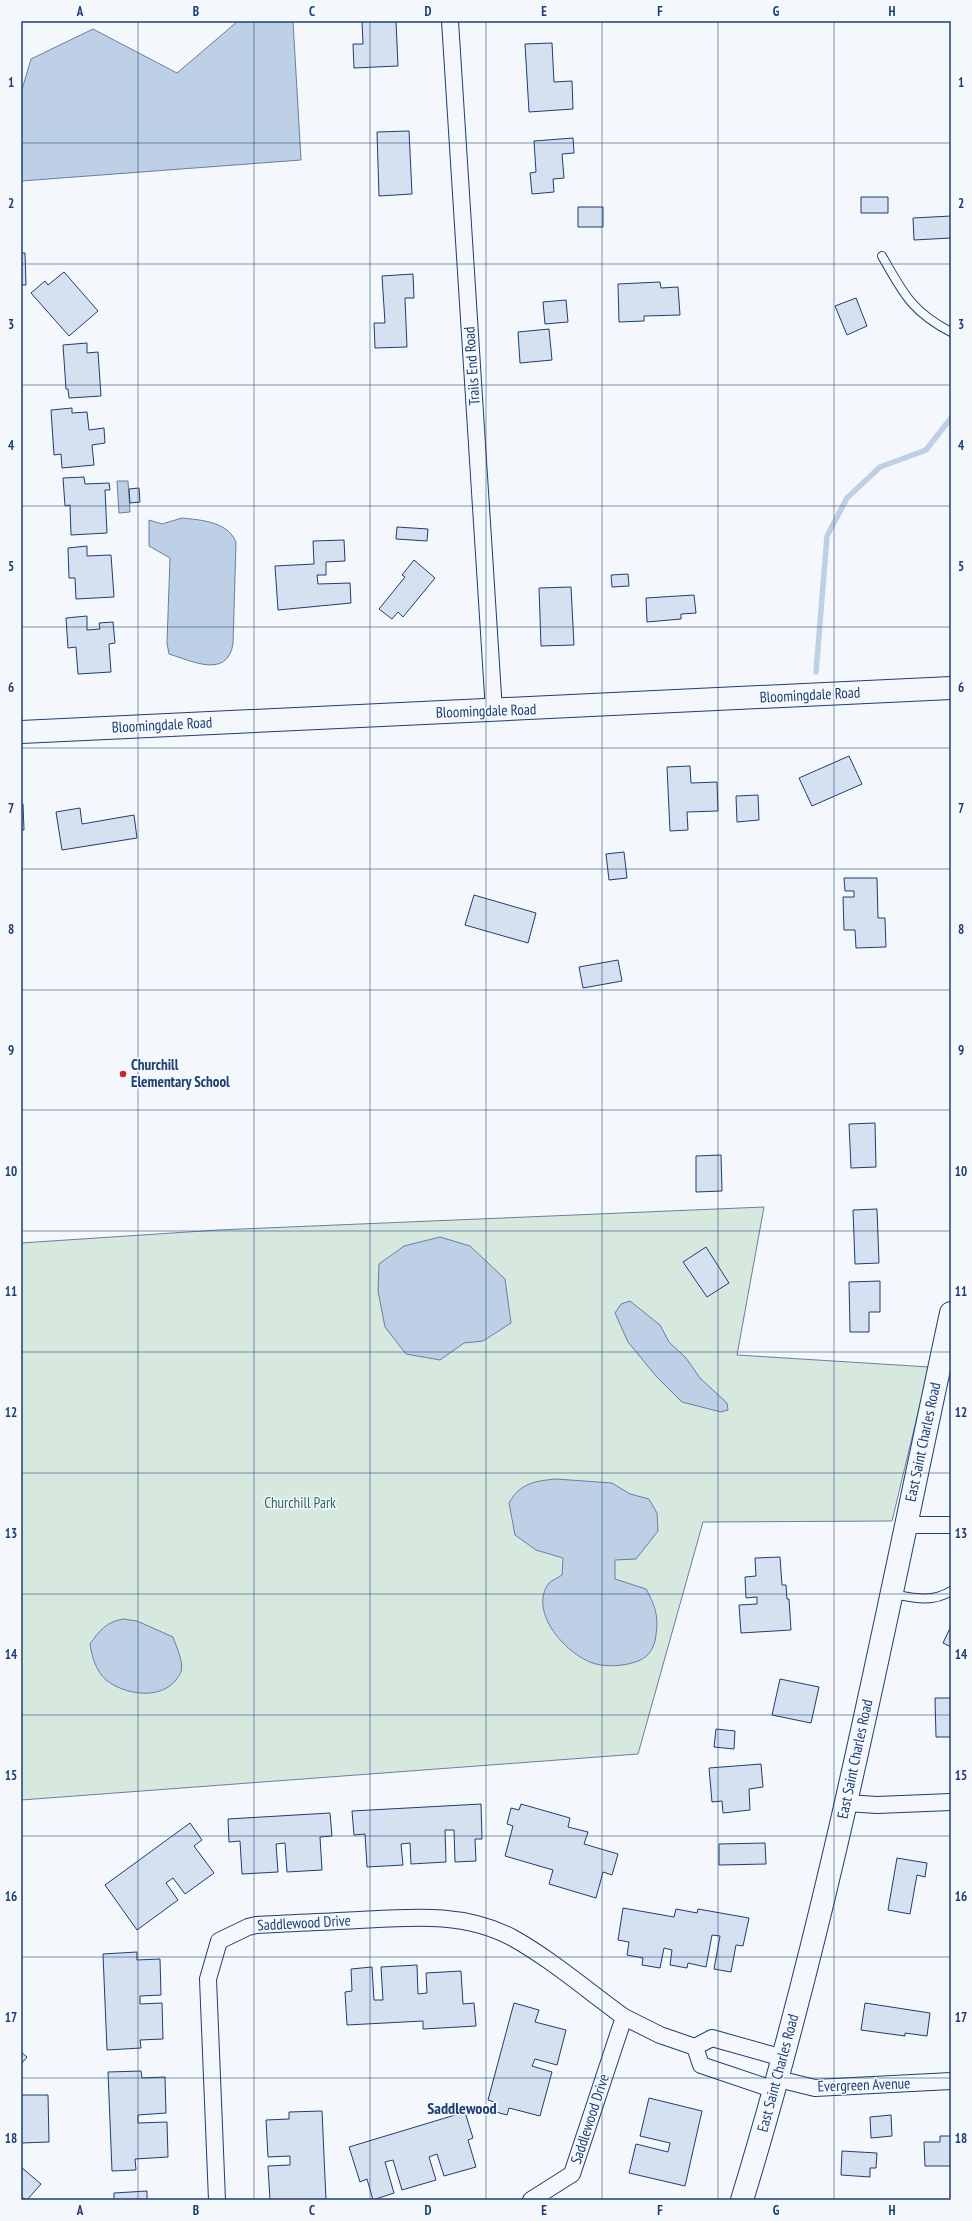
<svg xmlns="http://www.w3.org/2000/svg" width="972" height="2221" viewBox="0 0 972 2221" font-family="'PT Sans Narrow',sans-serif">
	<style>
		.green { fill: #d7e8df; stroke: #687fa3 }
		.water { fill: #bed0e5; stroke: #687fa3 }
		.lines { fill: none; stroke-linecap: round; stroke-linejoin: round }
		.stream { stroke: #bed0e5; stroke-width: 5.5 }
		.building { fill: #d5e0f0; stroke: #1d3f73 }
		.lane-casing { stroke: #1d3f73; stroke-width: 10 }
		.street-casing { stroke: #1d3f73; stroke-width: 18 }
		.secondary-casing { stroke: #1d3f73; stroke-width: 24 }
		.lane { stroke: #f4f7fb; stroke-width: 8 }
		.street { stroke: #f4f7fb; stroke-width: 16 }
		.secondary { stroke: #f4f7fb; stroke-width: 22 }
		.grid { fill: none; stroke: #1d3f73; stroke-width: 1; stroke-opacity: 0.55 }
		.poi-dot { fill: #c62828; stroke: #f4f7fb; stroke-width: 1.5 }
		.labels { text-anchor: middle; stroke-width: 3; stroke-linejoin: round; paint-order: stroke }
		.street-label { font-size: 15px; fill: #1d3f73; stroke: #f4f7fb }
		.poi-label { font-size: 15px; font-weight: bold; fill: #1d3f73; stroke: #f4f7fb; text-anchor: start }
		.park-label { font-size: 15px; fill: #2c6c60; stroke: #f4f7fb }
		.neighbourhood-label { font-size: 16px; font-weight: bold; fill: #1d3f73; stroke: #f4f7fb }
		.neatline { fill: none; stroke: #1d3f73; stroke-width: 1.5 }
		.grid-label { font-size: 13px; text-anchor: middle; font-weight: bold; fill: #1d3f73 }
	</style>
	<rect width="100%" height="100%" fill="#f4f7fb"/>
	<path class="green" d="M764,1207L737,1355L929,1367L892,1521L703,1522L638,1754L21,1800V1243L218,1230Z"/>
	<path class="water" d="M238,21H293L301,160L21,181V93L31,59L93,29L177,73Z
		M117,481H128L130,512L119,513Z
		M182,518C202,520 228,522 236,542L233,644C227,679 192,661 169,654L167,643L170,558L149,546V520L162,524Z
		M440,1237L470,1246L505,1279L511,1323L483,1341L464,1343L440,1360L406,1354L385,1327L378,1291L379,1264L404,1246Z
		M630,1301L660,1325L669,1342L686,1358L700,1378L727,1403L728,1410L721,1412L682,1402L656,1376L628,1342L615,1313L621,1304Z
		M556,1479L612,1483L630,1494L649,1499L657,1513L658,1531L636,1559L615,1560V1579L646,1589C657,1609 659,1619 655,1641C652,1652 646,1659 635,1662C624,1666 608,1667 596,1664C568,1657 527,1612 549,1583C552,1580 558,1578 562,1575L563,1558L536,1550L515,1535L509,1503C520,1483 535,1481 556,1479Z
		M123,1619L137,1621L173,1637C176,1646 184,1662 181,1672C180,1675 177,1678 176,1680C160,1700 125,1695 106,1680C96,1671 92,1657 90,1644C99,1631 106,1622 123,1619Z"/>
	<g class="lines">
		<path class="stream" d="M816,672L827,536L847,498L880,467L926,450L951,418"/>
	</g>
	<path class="building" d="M362,21H396L398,66L354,68L353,44H363Z
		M552,43L554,82L572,81L573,109L529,112L525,44Z
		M409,131L412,194L379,196L377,132Z
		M573,138L574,153L562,154L564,178L553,179L554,192L532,194L530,173L536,172L534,141Z
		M861,197H888V213H861Z
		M578,207H603V227H578Z
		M951,216V238L914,240L913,218Z
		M21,253H25L26,285H21Z
		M64,272L98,311L69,336L31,293L45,281L48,285Z
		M413,274L414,298H405L407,347L375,348L374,323H385L382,276Z
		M660,282L661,288L678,287L680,315L644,316V321L619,322L618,284Z
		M856,298L867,326L847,335L835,306Z
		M566,300L568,322L545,324L543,302Z
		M549,329L552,360L520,363L518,332Z
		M87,343V353L98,352L101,396L69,398L68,389H66L63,345Z
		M72,408V413L87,412L89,430L104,428L105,443L92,445L94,465L62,468L61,454L54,455L51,410Z
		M84,477L85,484L109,483L110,490H105L107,533L71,535L70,505L65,506L63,478Z
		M139,488L140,502L130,503L129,489Z
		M397,527L428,529L427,541L396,539Z
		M344,540L345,561L326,562V575H317L318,584L350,583L351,603L278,610L275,566L314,564L313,541Z
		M87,546V556L111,555L114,597L76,599L75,578H69L68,548Z
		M414,560L435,578L403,617L398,612L392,619L379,609L405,577L402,575Z
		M628,574L629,586L612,587L611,575Z
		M571,587L574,645L541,646L539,588Z
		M694,595L696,613L681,614V619L647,622L646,598Z
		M87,616V630L100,629L99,623L113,622L115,643L109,644L111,672L78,674L76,647L68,648L66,618Z
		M849,756L862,784L812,806L799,778Z
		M690,766L691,783L717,782L718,811L687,812L688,830L670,831L667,767Z
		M758,795L759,820L737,822L736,796Z
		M21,804H23L24,830H21Z
		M80,808L82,824L134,815L137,838L62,850L56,812Z
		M624,852L627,878L609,880L606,854Z
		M844,878H877L878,918H885L886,947L856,948L855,930H844L843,897H854V891H845Z
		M474,895L536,913L528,943L465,925Z
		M618,960L622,981L583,988L579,967Z
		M875,1123L876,1167L851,1168L849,1124Z
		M721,1155L722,1191L696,1192V1156Z
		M877,1209L879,1263L855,1264L853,1210Z
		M706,1247L729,1283L707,1297L683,1262Z
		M880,1281V1312H869V1332H850L849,1282Z
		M780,1557L782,1585H786L787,1599H789L791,1630L741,1633L739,1605L757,1604V1597L746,1598L745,1577L756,1576L755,1558Z
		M951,1626V1647L943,1643Z
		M780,1679L819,1687L811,1723L772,1715Z
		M935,1698H951V1737H936Z
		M716,1729L735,1731L734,1749L714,1747Z
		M761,1764L763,1787L749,1789L750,1810L723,1813L722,1801L712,1802L709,1768Z
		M481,1804L482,1839H475L476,1861L455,1862L454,1830H445L446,1862L411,1864L410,1843L401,1844L403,1865L367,1867L365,1834L354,1835L352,1811Z
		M521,1804L570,1818L568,1827L588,1832L584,1844L618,1854L612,1875L603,1872L596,1898L549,1884L553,1870L505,1856L513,1826L507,1824L511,1808L519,1810Z
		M330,1813L332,1836L320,1837L322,1870L287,1872L285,1843L276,1844L278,1872L242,1874L240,1841L229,1842L228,1819Z
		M190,1823L202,1840L194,1846L214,1873L185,1894L173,1878L166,1883L178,1900L137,1930L105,1885Z
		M765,1843L766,1864L719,1865V1844Z
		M897,1858L927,1863L925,1877L917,1875L910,1914L888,1910Z
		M623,1908L674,1917L676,1909L697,1913L698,1909L749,1918L743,1946L736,1945L731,1972L714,1969L720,1936L712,1935L706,1967L688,1963L687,1968L670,1965L672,1950L664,1948L660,1968L642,1965L643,1958L627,1955L629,1942L618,1940Z
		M137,1952V1960L160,1959L161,1995L140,1996V2004L162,2003L163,2039L140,2040L141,2048L107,2050L103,1954Z
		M417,1965L418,1994L427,1993L426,1973L461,1971L463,2004L474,2003L476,2026L423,2029V2021L347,2025L345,1992L352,1991L351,1969L372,1967L374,2000H383L381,1967Z
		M514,2003L539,2010L535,2022L566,2030L557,2065L535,2059L532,2066L552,2072L540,2116L509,2108L507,2115L492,2111L494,2102L488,2100Z
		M865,2003L930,2013L927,2036L905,2033V2036L861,2030Z
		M21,2052L27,2057L21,2064Z
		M141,2071L142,2078L165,2077L166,2113L138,2115V2123L167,2122L168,2157L135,2159L136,2170L112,2171L108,2072Z
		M21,2095H48L49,2142L21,2143Z
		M649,2098L702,2111L685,2186L629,2173L636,2144L668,2152L670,2143L640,2136Z
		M322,2111L326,2200H270L268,2166L290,2165V2156L268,2157L266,2120L289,2119V2112Z
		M465,2112L473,2138L468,2140L476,2167L444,2176L437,2154L429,2157L436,2180L402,2190L393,2160L385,2162L394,2193L373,2200L367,2179L360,2182L349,2147Z
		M891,2115L892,2136L871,2138L870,2117Z
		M940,2136H951V2166H925L924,2142H940Z
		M842,2151L877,2153L876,2168H870V2177L841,2175Z
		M21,2167L41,2184L27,2200L21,2197Z
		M147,2191V2200H114V2193Z"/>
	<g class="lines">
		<defs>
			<path id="lane" d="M882,256C903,293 912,312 951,332
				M892,1594C913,1598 932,1603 951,1591"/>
			<path id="street" d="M450,21L494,711
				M906,1525H951
				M846,1803L877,1805L951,1802
				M624,2017L660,2035L695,2047L712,2038L783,2058
				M695,2047L701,2065L775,2090
				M778,2079L815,2088L951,2081
				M217,2200L208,1979L219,1941L248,1927L256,1925C290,1923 324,1922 359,1920C412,1917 465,1912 513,1938C552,1960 588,1991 624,2017L572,2174L531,2200"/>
			<path id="secondary" d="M21,732L951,688
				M742,2200C831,1909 887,1610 951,1313"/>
		</defs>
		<use href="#lane" class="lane-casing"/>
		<use href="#street" class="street-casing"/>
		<use href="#secondary" class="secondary-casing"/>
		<use href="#lane" class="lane"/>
		<use href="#street" class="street"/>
		<use href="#secondary" class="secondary"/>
	</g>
	<path class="grid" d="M138,21V2200M254,21V2200M370,21V2200M486,21V2200M602,21V2200M718,21V2200M834,21V2200M21,143H951M21,264H951M21,385H951M21,506H951M21,627H951M21,748H951M21,869H951M21,990H951M21,1110H951M21,1231H951M21,1352H951M21,1473H951M21,1594H951M21,1715H951M21,1836H951M21,1957H951M21,2078H951"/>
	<circle class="poi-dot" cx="123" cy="1074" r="4"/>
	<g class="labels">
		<g class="street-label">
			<text transform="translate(472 366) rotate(-94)" y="5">Trails End Road</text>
			<text transform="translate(810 695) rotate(-3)" y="5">Bloomingdale Road</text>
			<text transform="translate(486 711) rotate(-2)" y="5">Bloomingdale Road</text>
			<text transform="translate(162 725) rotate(-3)" y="5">Bloomingdale Road</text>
			<text transform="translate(923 1442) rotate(-78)" y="5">East Saint Charles Road</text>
			<text transform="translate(855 1759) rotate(-78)" y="5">East Saint Charles Road</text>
			<text transform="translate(304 1923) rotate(-3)" y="5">Saddlewood Drive</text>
			<text transform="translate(778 2073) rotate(-75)" y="5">East Saint Charles Road</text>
			<text transform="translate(864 2085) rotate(-2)" y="5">Evergreen Avenue</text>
			<text transform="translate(590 2119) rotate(-72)" y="5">Saddlewood Drive</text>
		</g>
		<g class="poi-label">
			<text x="131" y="1070">Churchill<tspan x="131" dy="17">Elementary School</tspan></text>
		</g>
		<g class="park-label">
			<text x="300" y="1508">Churchill Park</text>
		</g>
		<g class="neighbourhood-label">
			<text x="462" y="2114">Saddlewood</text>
		</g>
	</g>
	<rect width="972" height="2221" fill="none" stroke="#f4f7fb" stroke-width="44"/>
	<rect x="22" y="22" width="928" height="2177" class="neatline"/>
	<g class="grid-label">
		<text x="80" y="16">A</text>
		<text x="196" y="16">B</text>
		<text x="312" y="16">C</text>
		<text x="428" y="16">D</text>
		<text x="544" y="16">E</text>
		<text x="660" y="16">F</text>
		<text x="776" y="16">G</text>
		<text x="892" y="16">H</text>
		<text x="11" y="87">1</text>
		<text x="961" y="87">1</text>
		<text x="11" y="208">2</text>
		<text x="961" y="208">2</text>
		<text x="11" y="329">3</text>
		<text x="961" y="329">3</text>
		<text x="11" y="450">4</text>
		<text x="961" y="450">4</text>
		<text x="11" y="571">5</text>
		<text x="961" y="571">5</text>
		<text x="11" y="692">6</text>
		<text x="961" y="692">6</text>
		<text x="11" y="813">7</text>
		<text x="961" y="813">7</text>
		<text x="11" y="934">8</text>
		<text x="961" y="934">8</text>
		<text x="11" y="1055">9</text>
		<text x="961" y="1055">9</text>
		<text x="11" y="1176">10</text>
		<text x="961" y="1176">10</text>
		<text x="11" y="1296">11</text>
		<text x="961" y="1296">11</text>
		<text x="11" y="1417">12</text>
		<text x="961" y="1417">12</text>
		<text x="11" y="1538">13</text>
		<text x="961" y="1538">13</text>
		<text x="11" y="1659">14</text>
		<text x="961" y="1659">14</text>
		<text x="11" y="1780">15</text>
		<text x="961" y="1780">15</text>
		<text x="11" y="1901">16</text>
		<text x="961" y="1901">16</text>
		<text x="11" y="2022">17</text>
		<text x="961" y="2022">17</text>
		<text x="11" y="2143">18</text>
		<text x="961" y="2143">18</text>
		<text x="80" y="2215">A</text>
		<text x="196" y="2215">B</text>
		<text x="312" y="2215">C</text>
		<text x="428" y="2215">D</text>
		<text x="544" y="2215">E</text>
		<text x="660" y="2215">F</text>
		<text x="776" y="2215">G</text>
		<text x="892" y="2215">H</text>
	</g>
</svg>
